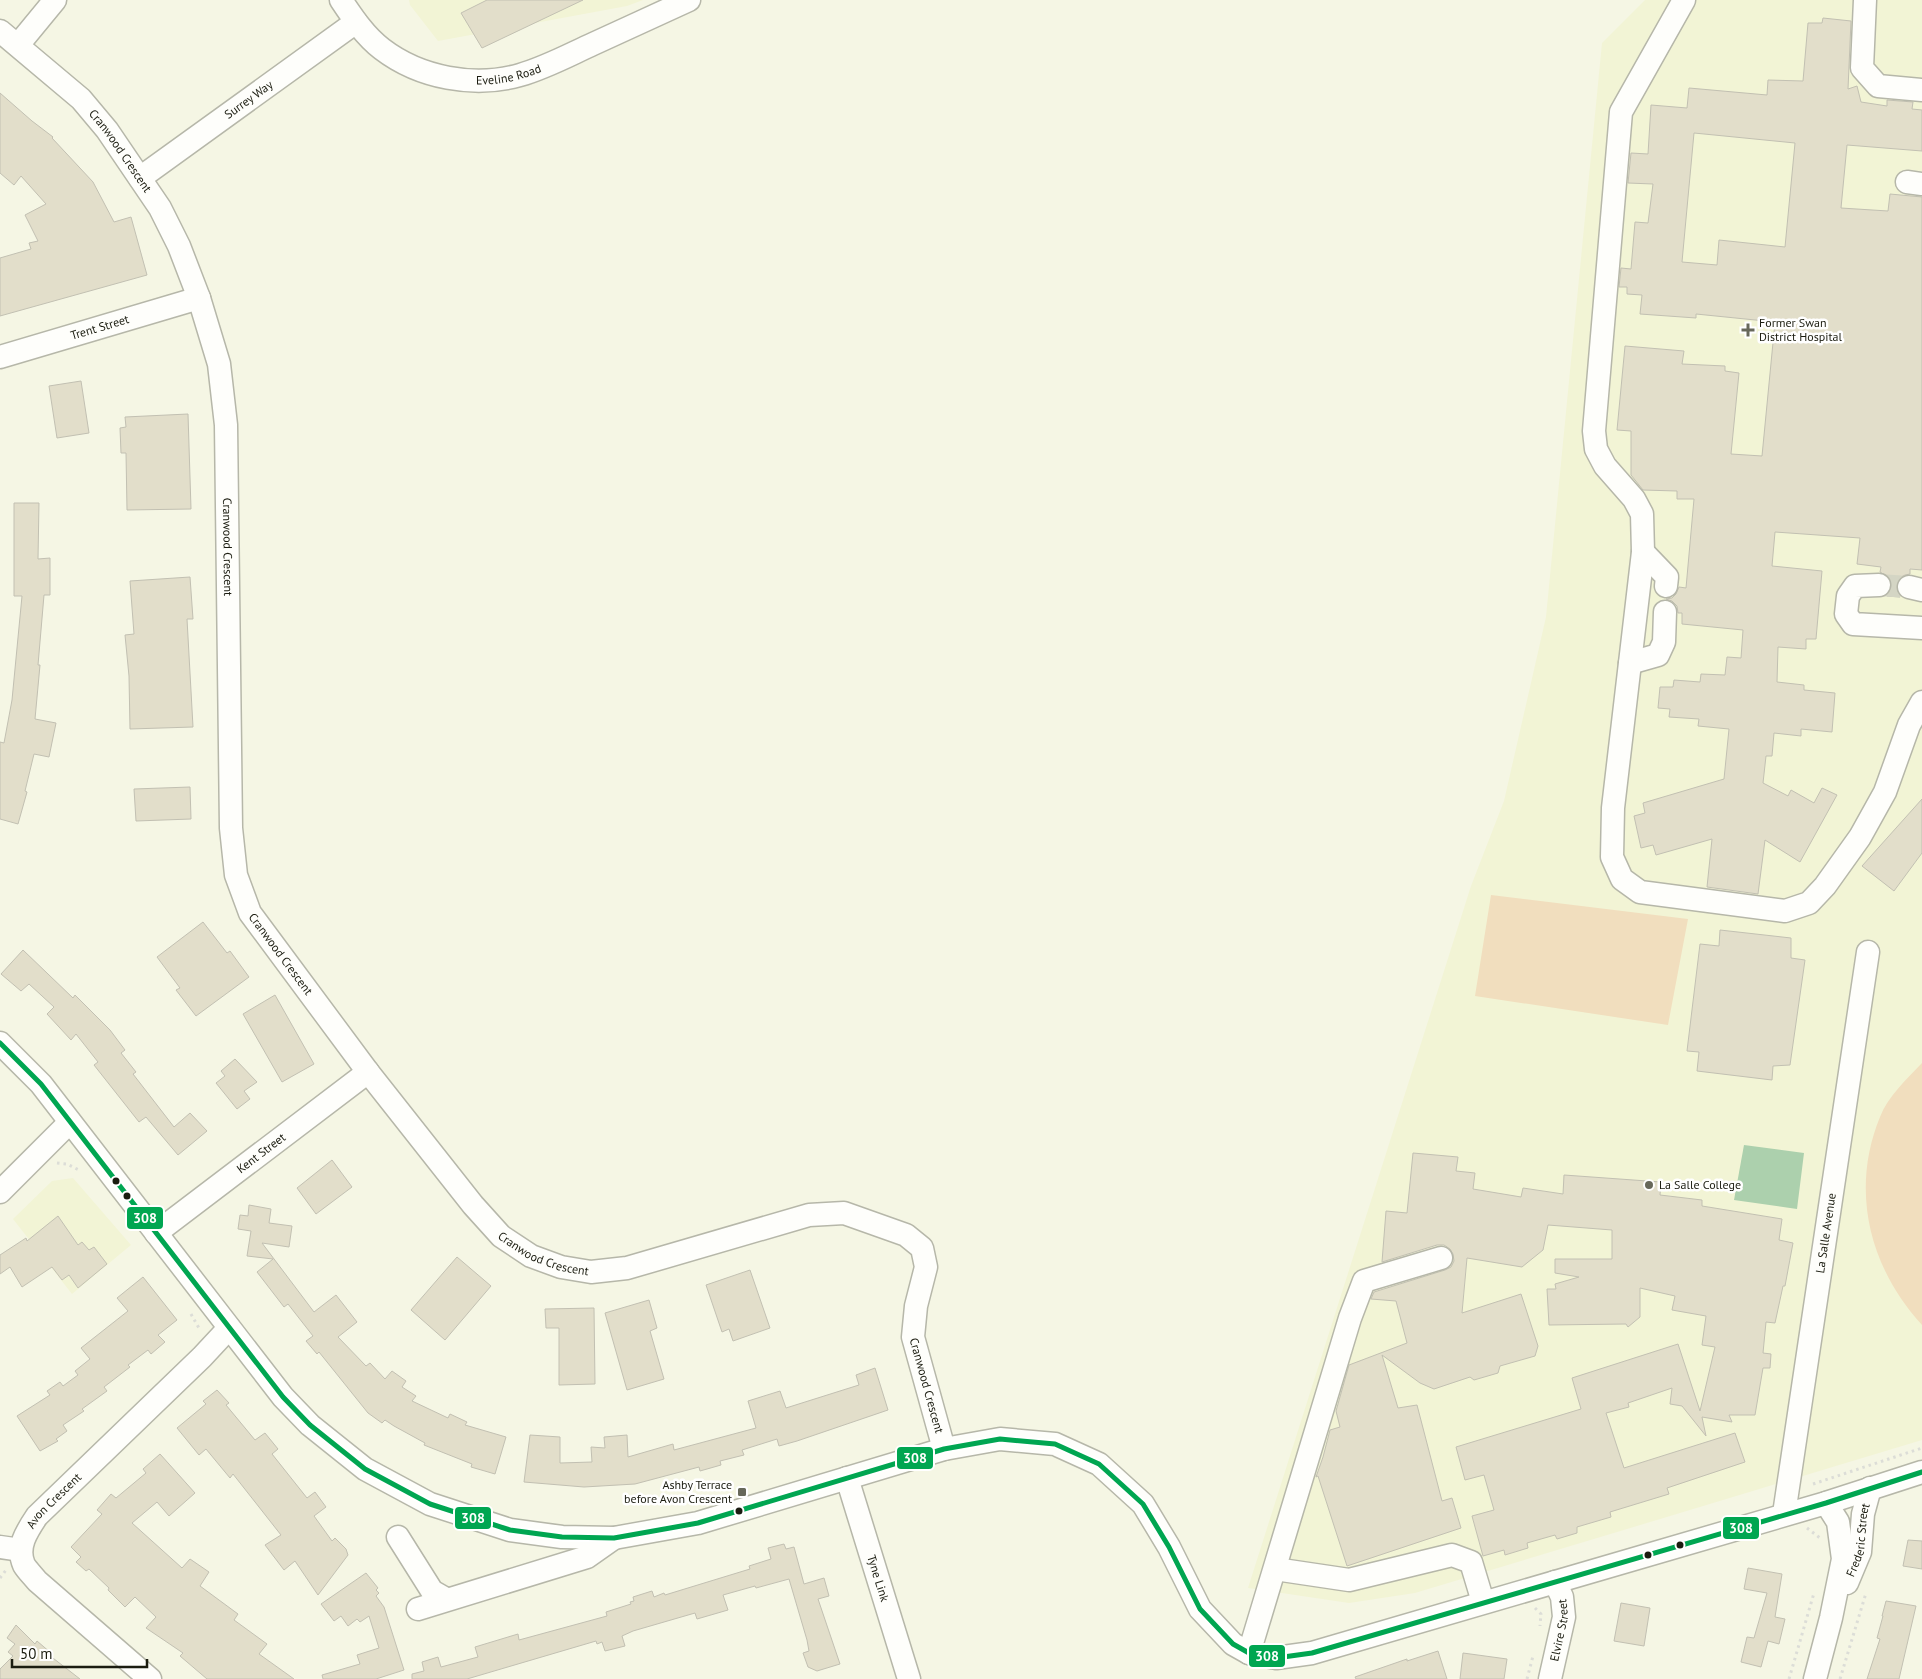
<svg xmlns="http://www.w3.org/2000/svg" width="1922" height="1679" viewBox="0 0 1922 1679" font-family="'PT Sans',sans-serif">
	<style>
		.built { fill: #f2f4d5 }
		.green { fill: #f1debe }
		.water { fill: #acd0ad }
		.building { fill: #e2deca; stroke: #c2c0b2; fill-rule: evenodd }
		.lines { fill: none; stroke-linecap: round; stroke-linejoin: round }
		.minor-tunnel { stroke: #d4d5c4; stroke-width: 22; stroke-dasharray: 22 11; stroke-linecap: butt }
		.minor-casing { stroke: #b6b7a9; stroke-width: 25 }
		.path { stroke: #dcddd7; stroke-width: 3; stroke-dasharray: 2.5 4; stroke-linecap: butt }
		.minor { stroke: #fefefb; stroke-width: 22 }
		.bus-1-casing { stroke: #fff; stroke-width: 9 }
		.bus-1 { stroke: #00a651; stroke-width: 5 }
		.poi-dot { fill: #67685a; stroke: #fff; stroke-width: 2 }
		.bus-dot { fill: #1b1c10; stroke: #fff; stroke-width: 2 }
		.labels { text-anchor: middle; stroke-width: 5; stroke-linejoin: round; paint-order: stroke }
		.street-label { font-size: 12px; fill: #1b1c10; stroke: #fff }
		.poi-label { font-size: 12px; fill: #1b1c10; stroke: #fff; text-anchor: start }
		.line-badge { stroke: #fff; stroke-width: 2 }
		.badge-label { font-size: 14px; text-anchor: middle; font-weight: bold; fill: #fff }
	</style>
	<rect width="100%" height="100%" fill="#f5f6e4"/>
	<path class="built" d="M409,0H643L627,6L438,41L410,5Z
		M1645,0H1922V1440L1415,1593L1349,1603L1248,1588L1471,886L1504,801L1546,617L1602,43Z
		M73,1178L131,1245L72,1294L13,1219L52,1181Z"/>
	<path class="green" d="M1491,895L1688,919L1668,1025L1475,996Z
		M1922,1063V1325C1869,1267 1850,1190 1880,1117C1888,1096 1907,1079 1922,1063Z"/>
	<path class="water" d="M1744,1145L1804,1153L1797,1209L1734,1200Z"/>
	<path class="building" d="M487,0H583L482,48L461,13Z
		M1823,18L1851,21L1848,89L1857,86L1861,102L1887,106V100L1913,102L1912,109L1922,110V151L1847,145L1841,208L1888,211L1890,194L1922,197V570L1910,569V574L1905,575L1899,578L1896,585V590L1900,597L1887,596L1891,591L1892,584L1890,578L1880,572L1881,567L1857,564L1860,538L1775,532L1772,566L1822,571L1816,639H1806V649L1778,647L1777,682L1804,685V690L1835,693L1832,732L1801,729V736L1774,733L1772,756H1766L1763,783L1788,796L1791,790L1814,803L1822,788L1837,795L1800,862L1765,840L1758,894L1707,887L1712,839L1656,855L1653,845L1641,848L1634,816L1645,813L1643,803L1724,779L1729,729L1698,726L1699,719L1669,717L1670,709L1658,708L1660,687H1673L1674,680L1700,682L1701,674L1725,675L1727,657L1741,658L1743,630L1682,624V613H1678L1677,606L1672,601L1666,599L1672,598L1676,594L1679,587L1686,588L1694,499H1677V491L1643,490L1631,475V431L1617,430L1625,346L1684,351L1682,364L1725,366V371L1739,373L1731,454L1762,456L1775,322L1696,314V318L1640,314L1642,295L1627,294V287H1619L1621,268L1631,269L1635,222L1648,223L1653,184L1628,183L1631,153L1648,154L1651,105L1687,108L1689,88L1767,95L1768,80L1803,81L1808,23H1822ZM1694,133L1795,143L1785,247L1719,240L1717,265L1682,262Z
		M0,93L32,121L53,137L52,138L93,182L114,222L131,217L147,275L0,316V258L31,249L29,243L38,241L25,215L46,204L21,176L14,185L0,173Z
		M81,381L89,433L57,438L49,386Z
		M188,414L191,509L127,510L126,453H121L120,428L126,427L125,417Z
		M14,503H39L38,559L50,558V595H44L38,665H40L35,719L56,723L49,757L34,754L25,791L27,792L18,824L0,819V742L4,743L12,700L22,596H14Z
		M190,577L193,619H187L193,727L130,729L129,676L125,635L134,634L130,581Z
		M190,787L191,819L136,821L134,789Z
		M1922,799V853L1894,891L1862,866Z
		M203,922L227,953L230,951L249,977L196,1016L176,990L180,988L157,957Z
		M1720,930L1791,938V958L1805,960L1790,1065L1773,1066L1772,1080L1697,1071L1699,1052L1687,1051L1700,944L1719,946Z
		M23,950L73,998L75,995L110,1030L125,1050L121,1053L136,1072L133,1074L174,1127L190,1113L207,1131L178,1155L146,1117L139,1122L94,1065L98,1062L76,1034L71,1040L47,1014L54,1007L29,984L21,991L1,974Z
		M275,995L314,1064L282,1082L243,1014Z
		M235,1059L257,1082L244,1091L250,1099L237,1109L216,1083L225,1076L221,1071Z
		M1413,1153L1458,1157L1456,1171L1475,1173L1473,1189L1521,1197L1523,1188L1563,1194L1564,1175L1661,1182L1660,1195L1702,1200V1206L1782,1219L1779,1240L1793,1243L1785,1286H1783L1775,1323L1766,1322L1763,1353L1771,1354L1770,1368H1763L1755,1415H1729L1732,1422L1702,1417L1706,1436L1682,1406L1670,1404L1672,1388L1628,1403L1629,1407L1606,1413L1624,1468L1735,1433L1745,1462L1667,1488L1669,1494L1610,1512L1611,1517L1577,1527V1533L1557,1539L1555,1535L1527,1543L1528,1548L1505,1555L1504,1550L1483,1556L1472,1516L1494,1510L1484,1475L1465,1480L1456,1447L1581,1409L1572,1378L1678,1344L1700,1411L1715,1347L1702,1345L1706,1316L1672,1310L1675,1296L1640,1288V1317L1628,1327L1626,1324L1549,1325L1547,1289H1556L1555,1284L1579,1277L1555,1273V1259H1612V1230L1548,1225L1543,1250L1522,1267L1467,1258L1462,1313L1521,1294L1538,1346L1535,1356L1500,1366L1498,1373L1474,1380L1470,1377L1434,1389L1420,1383L1382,1355L1398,1408L1417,1405L1442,1501L1452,1498L1461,1528L1347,1566L1318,1476L1316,1477L1323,1457L1330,1430L1340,1427L1336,1411L1349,1365L1407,1343L1396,1301L1371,1299L1374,1292L1445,1270L1451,1267L1454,1261L1453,1254L1450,1249L1444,1245H1437L1382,1262L1386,1211L1407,1213Z
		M332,1160L352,1187L316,1214L297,1188Z
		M249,1205L271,1209L269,1223L292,1226L289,1247L262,1243L314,1312L336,1295L357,1322L338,1337L366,1366L370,1363L385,1379L392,1371L406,1381L402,1387L416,1396L412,1401L448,1418L450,1414L467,1422L465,1425L506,1437L495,1474L471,1467L472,1464L424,1445L425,1443L394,1426L385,1420L382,1423L368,1413L319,1352L317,1354L306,1341L313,1336L288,1304L284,1307L257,1272L273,1259L247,1256L251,1231L238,1229L240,1215L248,1216Z
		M58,1216L78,1245L82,1242L89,1250L94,1247L107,1264L78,1288L69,1275L62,1280L52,1267L22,1287L10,1267L0,1274V1255L26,1238L27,1241Z
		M457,1257L491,1286L445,1340L411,1310Z
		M750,1270L770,1328L733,1341L729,1329L722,1332L706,1285Z
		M143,1277L177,1320L158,1335L165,1342L151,1354L148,1350L128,1365L130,1367L104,1387L107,1391L82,1409L84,1411L63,1425L67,1431L56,1439L58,1441L40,1451L17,1416L50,1395L47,1391L60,1382L63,1386L78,1375L75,1371L90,1359L81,1348L128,1311L117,1298Z
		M649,1300L657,1328L650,1331L664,1379L627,1390L605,1313Z
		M594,1308L595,1384L559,1385V1328H546L545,1309Z
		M875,1368L888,1410L797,1441L779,1446L777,1439L742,1450L744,1455L720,1461L721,1465L700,1471L699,1467L635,1484L584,1487L524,1482L530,1435L560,1437V1463L592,1462L591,1447L605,1448L604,1437L627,1435L628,1457L673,1444L674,1450L756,1428L748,1401L780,1391L786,1408L859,1385L856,1375Z
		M217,1390L229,1403L226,1405L255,1440L265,1433L278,1449L272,1454L307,1498L315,1492L326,1507L314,1516L332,1541L335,1538L346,1549L348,1555L318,1595L295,1561L284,1570L265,1545L281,1535L233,1474L230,1478L206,1449L199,1455L177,1428L206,1404L203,1401Z
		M160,1454L195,1493L169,1516L157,1502L132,1523L182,1568L190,1559L209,1572L200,1586L238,1614L234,1620L267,1644L259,1654L294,1679H207L180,1656L183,1653L146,1628L156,1617L135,1597L125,1607L108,1590L109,1588L89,1569L86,1571L76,1562L81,1557L71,1547L102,1514L97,1510L111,1494L116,1498L146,1473L143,1469Z
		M1908,1540L1922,1541V1569L1903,1566Z
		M784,1544L786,1549L794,1547L804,1584L824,1578L829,1596L818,1599L840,1664L817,1671L808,1667L803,1653L809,1651L807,1640L789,1579L756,1588L755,1586L723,1595L728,1610L697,1619L695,1613L633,1631L622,1636L625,1646L605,1651L602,1642L597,1644L596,1641L467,1679H412V1674L424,1671L422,1662L438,1657L441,1667L478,1657L475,1647L518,1634L519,1640L607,1616L606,1612L631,1604L630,1602L634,1601L633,1597L652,1591L654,1597L664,1593L665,1595L750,1569L749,1566L771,1559L768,1548Z
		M1748,1568L1782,1574L1775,1617L1785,1619L1779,1644L1768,1641L1761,1667L1741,1662L1747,1637L1754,1638L1767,1593L1744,1589Z
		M366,1573L378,1588L376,1590L379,1593L376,1596L384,1607L404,1670L376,1679H323L322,1675L360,1664L357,1655L379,1648L369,1616L360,1622L357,1619L348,1626L341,1616L334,1621L321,1604Z
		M1886,1601L1916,1606L1899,1679H1867L1880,1639L1877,1638L1883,1616H1882Z
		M1621,1603L1650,1608L1644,1646L1614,1641Z
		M16,1625L35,1644L37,1641L51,1653L49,1655L80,1679H0V1669L13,1656L8,1652L15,1644L7,1638Z
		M1438,1651L1447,1679H1356L1355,1677L1407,1659V1661Z
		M1463,1653L1507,1659L1504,1679H1460Z"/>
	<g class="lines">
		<path class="minor-tunnel" d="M1879,585L1909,587"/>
		<defs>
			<g id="minor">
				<path id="s1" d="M341,0C353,18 365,36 382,49C420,78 474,88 520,75C545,68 569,55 593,44C625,29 657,15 689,0"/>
				<path d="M1684,0L1621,112L1594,431L1596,449L1605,466L1634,499L1642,514L1643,552L1613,808L1612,857L1622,879L1640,892L1785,911L1809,903L1825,886L1860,837L1885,792L1909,725L1922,702"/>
				<path d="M1865,0L1862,68L1878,86L1922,90"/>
				<path id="s2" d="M0,31L81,99L107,130L160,208L179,246L199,298L219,364L226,425L231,828L236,875L250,913L368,1072L473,1205L501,1236L531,1256L561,1267L591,1272L627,1268L809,1215L844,1213L906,1235L922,1248L926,1267L916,1306L913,1337L944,1449"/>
				<path d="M18,45L55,0"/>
				<path id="s3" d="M140,178L356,22"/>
				<path d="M1907,182L1922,184"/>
				<path id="s4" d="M0,357L199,298"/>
				<path d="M1643,552L1667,577L1666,586"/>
				<path d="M1879,585L1855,586L1848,596L1846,614L1853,624L1922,628"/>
				<path d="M1909,587L1922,590"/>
				<path d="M1630,663L1658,655L1664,642L1665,612"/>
				<path d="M0,1043L41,1084L283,1397L310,1425L365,1469L430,1504L510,1530L562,1537L614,1538L698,1523L944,1449L1000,1439L1055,1444L1099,1464L1143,1504L1169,1547L1200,1609L1233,1644L1249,1653L1276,1658L1312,1653L1826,1503L1922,1472"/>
				<path d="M0,1192L70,1122"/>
				<path id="s5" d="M156,1233L368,1072"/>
				<path id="s6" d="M847,1478L909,1679"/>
				<path id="s7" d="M1784,1514L1868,952"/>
				<path d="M398,1537L432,1591L446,1599"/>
				<path d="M0,1547L21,1550"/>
				<path d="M1275,1569L1349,1580L1452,1555L1471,1562L1483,1602"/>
				<path id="s8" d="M1847,1583L1860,1552L1863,1514L1870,1488"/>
				<path d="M418,1609L587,1557L614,1538"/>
				<path d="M1249,1653L1350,1318L1364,1281L1441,1258"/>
				<path id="s9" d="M150,1679L37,1581C33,1576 27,1570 24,1565C16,1547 27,1531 37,1516L202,1357L229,1328"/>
				<path id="s10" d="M1550,1679L1564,1617L1562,1597L1555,1582"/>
				<path d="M1815,1679L1831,1618L1843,1559L1838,1522L1826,1503"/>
			</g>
		</defs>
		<use href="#minor" class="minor-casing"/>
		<path class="path" d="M57,1163L67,1164L81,1171
			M191,1314L200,1330
			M1813,1484L1922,1448
			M1807,1528L1820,1538
			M0,1578L6,1570
			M1535,1608L1541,1614L1540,1626
			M1527,1679L1533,1656
			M1789,1679L1814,1593
			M1840,1679L1866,1593"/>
		<use href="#minor" class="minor"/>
		<defs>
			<path id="bus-1" d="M0,1043L41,1084L283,1397L310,1425L365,1469L430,1504L510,1530L562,1537L614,1538L698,1523L944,1449L1000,1439L1055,1444L1099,1464L1143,1504L1169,1547L1200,1609L1233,1644L1249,1653L1276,1658L1312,1653L1826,1503L1922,1472"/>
		</defs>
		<use href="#bus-1" class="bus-1-casing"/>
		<use href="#bus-1" class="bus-1"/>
	</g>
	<g class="poi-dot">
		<path d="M1745.5 322.5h5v5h5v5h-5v5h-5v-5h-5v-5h5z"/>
		<circle cx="1649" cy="1185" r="5"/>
		<rect x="737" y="1487" width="10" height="10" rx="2.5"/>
	</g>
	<g class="bus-dot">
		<circle cx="116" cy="1181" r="4.5"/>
		<circle cx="127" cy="1196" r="4.5"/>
		<circle cx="739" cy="1511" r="4.5"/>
		<circle cx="1680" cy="1545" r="4.5"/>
		<circle cx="1648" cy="1555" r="4.5"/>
	</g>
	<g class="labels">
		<g class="street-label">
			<text dy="4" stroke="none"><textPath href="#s1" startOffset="198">Eveline Road</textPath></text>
			<text dy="4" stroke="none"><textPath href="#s3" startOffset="134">Surrey Way</textPath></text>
			<text dy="4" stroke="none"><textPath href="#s2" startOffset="171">Cranwood Crescent</textPath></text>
			<text dy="4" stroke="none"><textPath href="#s4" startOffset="104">Trent Street</textPath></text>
			<text dy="4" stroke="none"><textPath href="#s2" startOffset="591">Cranwood Crescent</textPath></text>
			<text dy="4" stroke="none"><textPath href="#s2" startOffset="1011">Cranwood Crescent</textPath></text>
			<text dy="4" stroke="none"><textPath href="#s5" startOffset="132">Kent Street</textPath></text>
			<text dy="4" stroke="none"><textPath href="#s7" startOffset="284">La Salle Avenue</textPath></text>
			<text dy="4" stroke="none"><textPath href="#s2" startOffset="1416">Cranwood Crescent</textPath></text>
			<text dy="4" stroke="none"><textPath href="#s2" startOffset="1956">Cranwood Crescent</textPath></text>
			<text dy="4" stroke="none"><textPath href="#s9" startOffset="246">Avon Crescent</textPath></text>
			<text dy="4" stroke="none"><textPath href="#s8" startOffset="45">Frederic Street</textPath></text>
			<text dy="4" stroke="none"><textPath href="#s6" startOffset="105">Tyne Link</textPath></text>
			<text dy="4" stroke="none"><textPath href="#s10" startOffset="50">Elvire Street</textPath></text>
		</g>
		<g class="poi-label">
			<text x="1759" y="327">Former Swan<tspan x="1759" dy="14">District Hospital</tspan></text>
			<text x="1659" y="1189">La Salle College</text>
			<text x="732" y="1489" text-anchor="end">Ashby Terrace<tspan x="732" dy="14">before Avon Crescent</tspan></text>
		</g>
	</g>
	<g class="line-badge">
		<rect x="126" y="1206" width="38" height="24" rx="5" fill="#00a651"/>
		<rect x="896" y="1446" width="38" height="24" rx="5" fill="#00a651"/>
		<rect x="454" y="1506" width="38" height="24" rx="5" fill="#00a651"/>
		<rect x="1722" y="1516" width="38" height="24" rx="5" fill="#00a651"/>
		<rect x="1248" y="1644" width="38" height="24" rx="5" fill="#00a651"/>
	</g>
	<g class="badge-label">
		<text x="145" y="1223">308</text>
		<text x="915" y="1463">308</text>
		<text x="473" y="1523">308</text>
		<text x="1741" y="1533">308</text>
		<text x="1267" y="1661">308</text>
	</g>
	<path d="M12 1659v8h135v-8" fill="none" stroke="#1b1c10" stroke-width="2.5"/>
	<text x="20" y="1659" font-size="15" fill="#1b1c10" stroke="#ffffff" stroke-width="4" paint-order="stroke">50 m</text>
</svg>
